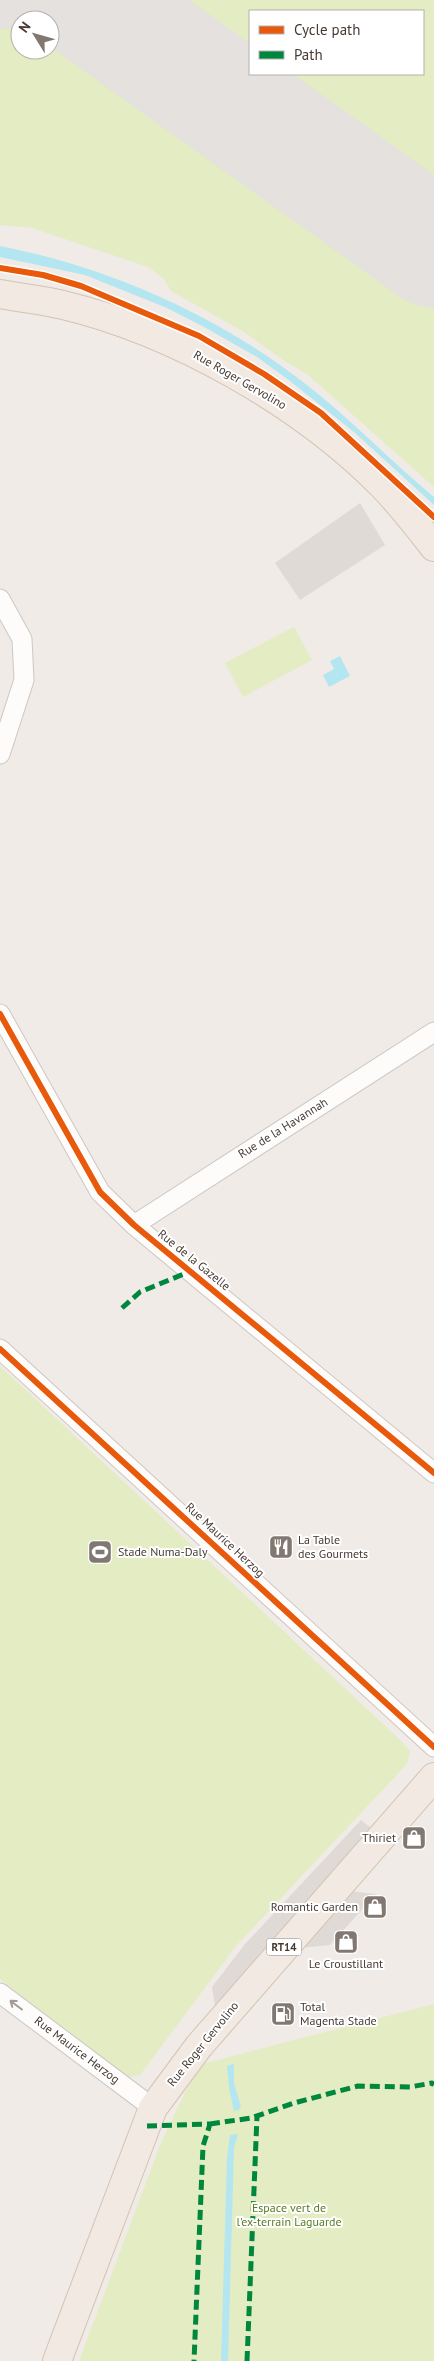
<svg xmlns="http://www.w3.org/2000/svg" width="434" height="2361" viewBox="0 0 434 2361" font-family="'PT Sans',sans-serif">
	<style>
		.green { fill: #e4ecc4 }
		.parking { fill: #dfdad6 }
		.water { fill: #b3e6f1 }
		.lines { fill: none; stroke-linecap: round; stroke-linejoin: round }
		.taxiway { stroke: #e4e1de; stroke-width: 48 }
		.runway { stroke: #e4e1de; stroke-width: 119 }
		.street-casing { stroke: #ccc7c2; stroke-width: 21 }
		.primary-casing { stroke: #d4c3b2; stroke-width: 30 }
		.street { stroke: #fdfcfb; stroke-width: 19 }
		.primary { stroke: #f1e9e2; stroke-width: 28 }
		.quiet { stroke: #00873e; stroke-width: 5; stroke-dasharray: 10 5; stroke-linecap: butt }
		.cycleway-casing { stroke: #fff; stroke-width: 9 }
		.cycleway { stroke: #e8590c; stroke-width: 6 }
		.oneway { stroke: #a29b97 }
		.labels { text-anchor: middle; stroke-width: 4; stroke-linejoin: round; paint-order: stroke }
		.shield { fill: #fff; stroke: #7e7570; stroke-width: 1 }
		.shield-label { font-size: 11px; font-weight: bold; fill: #463a33 }
		.street-label { font-size: 12px; fill: #463a33; stroke: #fff }
		.poi-label { font-size: 12px; fill: #463a33; stroke: #fff; text-anchor: start }
		.park-label { font-size: 12px; fill: #577c21; stroke: #fff }
	</style>
	<rect width="100%" height="100%" fill="#f0ebe6"/>
	<path class="green" d="M165,0H434V193L268,74H423V11H250V61Z
		M0,21L20,23V50H50V26L69,34L434,301V487L308,375L283,360L244,332L171,291L163,278L148,267L32,228L0,225Z
		M294,627L312,660L243,697L225,663Z
		M0,1366L399,1739L410,1751L407,1764L236,1946L140,2075L128,2077L0,1979Z
		M434,2004V2361H79L160,2145L198,2065Z"/>
	<path class="parking" d="M360,503L385,545L300,600L275,563Z
		M361,1820L381,1836L218,2024L212,1987L245,1944Z
		M349,1891L376,1894L330,1945L301,1948Z"/>
	<path class="water" d="M0,246C108,267 215,314 303,382C349,417 389,460 434,497V505L354,432L290,381L257,357L206,328L167,308L85,275L0,257Z
		M340,656L350,676L329,687L323,675L334,669L330,661Z
		M234,2064V2083L241,2107L239,2110L234,2111L229,2088L227,2066Z
		M238,2134L234,2148L228,2361H221L227,2158L230,2135Z"/>
	<g class="lines">
		<path class="taxiway" d="M0,5L93,4"/>
		<path class="runway" d="M87,0L434,248"/>
		<defs>
			<path id="street" d="M0,599L22,639L24,680L0,754
				M0,1014L100,1192L134,1225L434,1473
				M134,1225L434,1032
				M0,1349L434,1747
				M0,1993L153,2108"/>
			<path id="primary" d="M0,294C21,298 43,300 63,305C175,332 299,402 380,483C400,503 417,525 434,547
				M57,2361L153,2108L199,2046L434,1777"/>
		</defs>
		<use href="#street" class="street-casing"/>
		<use href="#primary" class="primary-casing"/>
		<use href="#street" class="street"/>
		<use href="#primary" class="primary"/>
		<path class="quiet" d="M122,1308L140,1292L191,1271
			M210,2124L251,2118L294,2103L358,2086L410,2087L432,2083L434,2085
			M147,2126L210,2124L203,2146L194,2361
			M247,2361L257,2116"/>
		<defs>
			<path id="cycleway" d="M0,268L43,275L81,286L199,336L264,374L321,413L434,517
				M0,1014L100,1192L134,1225L434,1473
				M0,1349L434,1747"/>
		</defs>
		<use href="#cycleway" class="cycleway-casing"/>
		<use href="#cycleway" class="cycleway"/>
	</g>
	<defs><path id="oneway-shaft" d="M-6 0H5M1.5-3L5.5 0L1.5 3" fill="none" stroke-width="1.6" stroke-linecap="round" stroke-linejoin="round" transform="scale(1.25)"/></defs>
	<use class="oneway" href="#oneway-shaft" transform="translate(16 2005) rotate(-143)"/>
	<defs>
		<symbol id="restaurant-square" viewBox="-11 -11 22 22"><rect x="-9" y="-9" width="18" height="18" rx="4" fill="#827872" stroke="#fff"/><path d="M-5-6h1v4h1v-4h1v4h1v-4h1v5L-1.5 .5V6h-2V.5L-5-1ZM5-6V6H3V1.5H1.5Q1.5-4 5-6Z" fill="#fff"/></symbol>
		<symbol id="stadium-square" viewBox="-11 -11 22 22"><rect x="-9" y="-9" width="18" height="18" rx="4" fill="#827872" stroke="#fff"/><path d="M0-5a6.5 5 0 1 0 0 10a6.5 5 0 1 0 0-10ZM-3.5-1.8h7v3.6h-7Z" fill="#fff"/></symbol>
		<symbol id="shop-square" viewBox="-11 -11 22 22"><rect x="-9" y="-9" width="18" height="18" rx="4" fill="#827872" stroke="#fff"/><path d="M-5-2.5h2.3a2.7 3.5 0 0 1 5.4 0H5L5.5 6h-11ZM-1.5-2.5h3a1.5 2.3 0 0 0-3 0Z" fill="#fff"/></symbol>
		<symbol id="fuel-square" viewBox="-11 -11 22 22"><rect x="-9" y="-9" width="18" height="18" rx="4" fill="#827872" stroke="#fff"/><path d="M-5.5-6h7V0h2V4h1.3V-2.5L3-4.5l.8-.8L6-3V5H2.5V1h-1V6h-7ZM-4.2-4.7v3.2H.2V-4.7Z" fill="#fff"/></symbol>
	</defs>
	<g fill-rule="evenodd">
		<use href="#restaurant-square" x="267" y="1533" width="28" height="28"/>
		<use href="#stadium-square" x="86" y="1538" width="28" height="28"/>
		<use href="#shop-square" x="400" y="1824" width="28" height="28"/>
		<use href="#shop-square" x="361" y="1893" width="28" height="28"/>
		<use href="#shop-square" x="332" y="1928" width="28" height="28"/>
		<use href="#fuel-square" x="269" y="2000" width="28" height="28"/>
	</g>
	<g class="labels">
		<rect class="shield" x="266.5" y="1938.5" width="35" height="17" rx="4"/>
		<g class="shield-label">
			<text x="284" y="1951">RT14</text>
		</g>
		<g class="street-label">
			<text transform="translate(240 380) rotate(30)" y="4">Rue Roger Gervolino</text>
			<text transform="translate(283 1128) rotate(-32)" y="4">Rue de la Havannah</text>
			<text transform="translate(194 1260) rotate(39)" y="4">Rue de la Gazelle</text>
			<text transform="translate(225 1540) rotate(43)" y="4">Rue Maurice Herzog</text>
			<text transform="translate(203 2044) rotate(-51)" y="4">Rue Roger Gervolino</text>
			<text transform="translate(77 2050) rotate(37)" y="4">Rue Maurice Herzog</text>
		</g>
		<g class="poi-label">
			<text x="298" y="1544">La Table<tspan x="298" dy="14">des Gourmets</tspan></text>
			<text x="118" y="1556">Stade Numa-Daly</text>
			<text x="396" y="1842" text-anchor="end">Thiriet</text>
			<text x="358" y="1911" text-anchor="end">Romantic Garden</text>
			<text x="346" y="1968" text-anchor="middle">Le Croustillant</text>
			<text x="300" y="2011">Total<tspan x="300" dy="14">Magenta Stade</tspan></text>
		</g>
		<g class="park-label">
			<text x="289" y="2212">Espace vert de<tspan x="289" dy="14">l'ex-terrain Laguarde</tspan></text>
		</g>
	</g>
	<rect x="249" y="10" width="175" height="65" fill="#ffffff" stroke="#b5b0ad"/>
	<rect x="259" y="26" width="25" height="8" fill="#e8590c" stroke="#b5b0ad"/>
	<text x="294" y="35" font-size="15" fill="#463a33">Cycle path</text>
	<rect x="259" y="51" width="25" height="8" fill="#00873e" stroke="#b5b0ad"/>
	<text x="294" y="60" font-size="15" fill="#463a33">Path</text>
	<g transform="translate(35 35) rotate(307)"><circle r="24" fill="#ffffff" stroke="#b5b0ad"/>
	<path d="M0-4L9 19L0 12L-9 19Z" fill="#827872"/>
	<text y="-8" font-size="14" font-weight="bold" text-anchor="middle" fill="#463a33">N</text>
	</g>
</svg>
